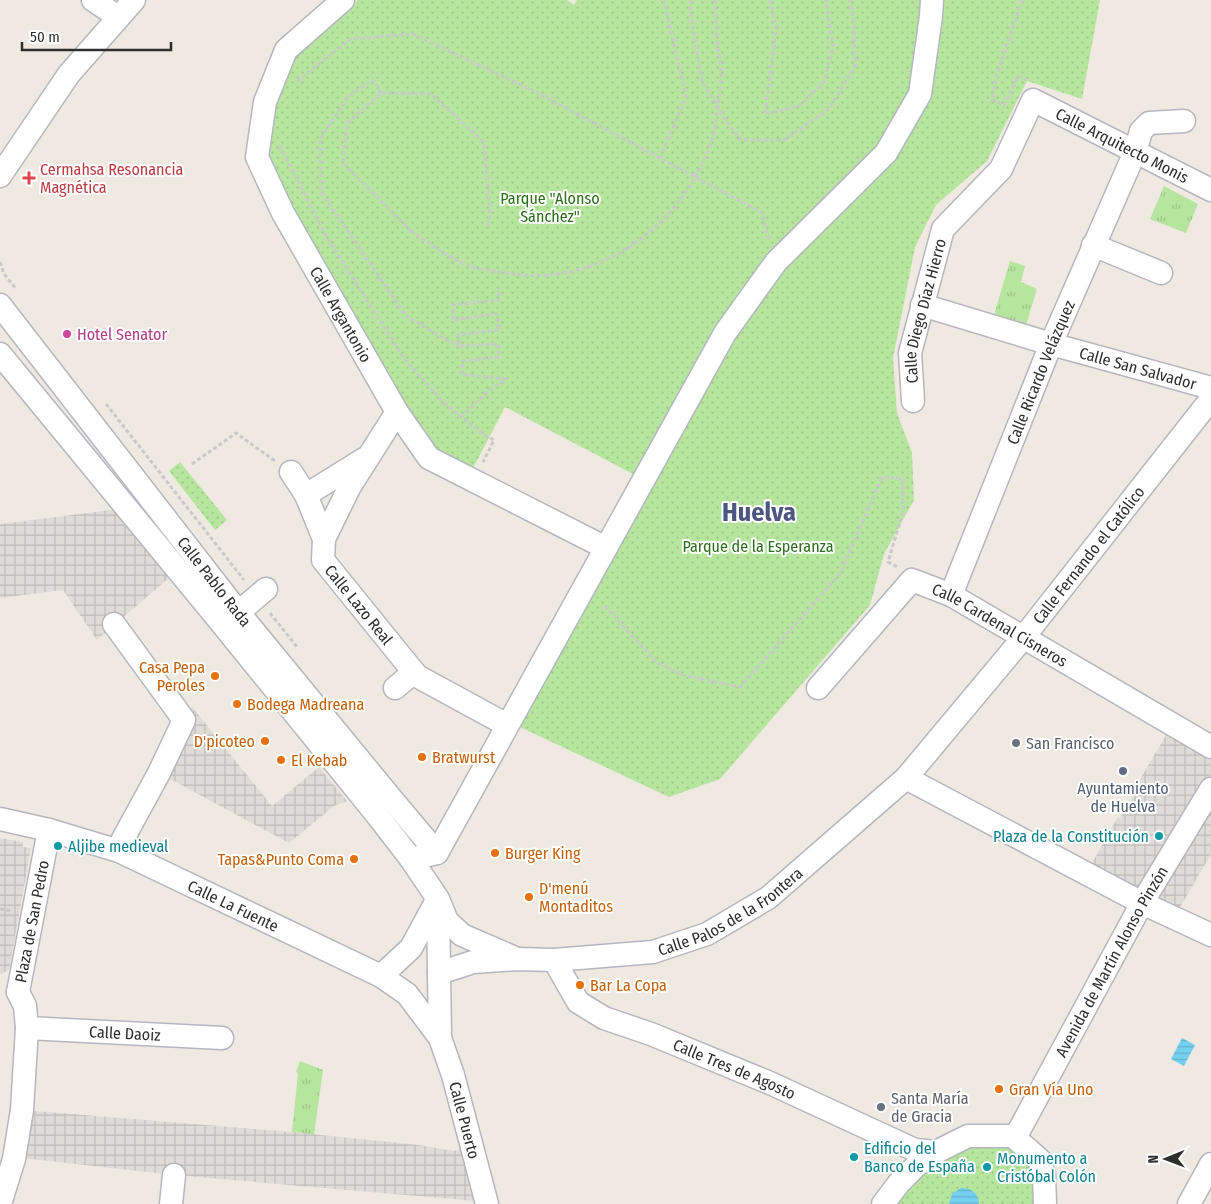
<svg xmlns="http://www.w3.org/2000/svg" width="1211" height="1204" viewBox="0 0 1211 1204" font-family="'Fira Sans Condensed',sans-serif">
	<style>
		.grass { fill: url(#grass-tufts) }
		.park { fill: url(#park-dots) }
		.plaza { fill: url(#plaza-grid) }
		.water { fill: url(#water-rules) }
		.lines { fill: none; stroke-linecap: round; stroke-linejoin: round }
		.minor-casing { stroke: #b4b7c1; stroke-width: 25 }
		.path { stroke: #c9c9c9; stroke-width: 3; stroke-dasharray: 4 2.5; stroke-linecap: butt }
		.minor { stroke: #fff; stroke-width: 22 }
		.path-bridge { stroke: #c9c9c9; stroke-width: 3; stroke-dasharray: 4 2.5; stroke-linecap: butt }
		.health-dot { fill: #e0444e; stroke: #fff; stroke-width: 2 }
		.hotel-dot { fill: #d1479c; stroke: #fff; stroke-width: 2 }
		.food-dot { fill: #e8710a; stroke: #fff; stroke-width: 2 }
		.worship-dot { fill: #6b7280; stroke: #fff; stroke-width: 2 }
		.service-dot { fill: #5c6f8a; stroke: #fff; stroke-width: 2 }
		.culture-dot { fill: #0f9aa8; stroke: #fff; stroke-width: 2 }
		.labels { text-anchor: middle; stroke-width: 4; stroke-linejoin: round; paint-order: stroke }
		.street-label { font-size: 16px; fill: #2e2e2e; stroke: #fff }
		.health-label { font-size: 16px; fill: #be3a42; stroke: #fff; text-anchor: start }
		.park-label { font-size: 16px; fill: #2c6e1b; stroke: #fff }
		.hotel-label { font-size: 16px; fill: #b23c85; stroke: #fff; text-anchor: start }
		.food-label { font-size: 16px; fill: #c56008; stroke: #fff; text-anchor: start }
		.worship-label { font-size: 16px; fill: #5b616d; stroke: #fff; text-anchor: start }
		.service-label { font-size: 16px; fill: #4e5e75; stroke: #fff }
		.culture-label { font-size: 16px; fill: #0d838f; stroke: #fff; text-anchor: start }
		.town-label { font-size: 26px; font-weight: bold; fill: #4d5680; stroke: #fff }
	</style>
	<defs>
		<pattern id="grass-tufts" width="24" height="20" patternUnits="userSpaceOnUse" patternTransform="scale(1.25)"><rect width="24" height="20" fill="#b6e59e"/><path d="M3 7l-1-3M5 7V3M7 7l1-3M15 17l-1-3M17 17v-4M19 17l1-3" fill="none" stroke="#9dc588"/></pattern>
		<pattern id="park-dots" width="8" height="8" patternUnits="userSpaceOnUse" patternTransform="scale(1.25)"><rect width="8" height="8" fill="#b6e59e"/><path d="M2 2h.1M6 6h.1" fill="none" stroke="#9dc588" stroke-width="1.8" stroke-linecap="round"/></pattern>
		<pattern id="plaza-grid" width="8" height="8" patternUnits="userSpaceOnUse" patternTransform="scale(1.25)"><rect width="8" height="8" fill="#dfdcd8"/><path d="M0 4h8M4 0v8" fill="none" stroke="#c0bdba"/></pattern>
		<pattern id="water-rules" width="6" height="5" patternUnits="userSpaceOnUse" patternTransform="scale(1.25)"><rect width="6" height="5" fill="#75cff0"/><path d="M0 2.5h6" fill="none" stroke="#66b2ce"/></pattern>
	</defs>
	<rect width="100%" height="100%" fill="#efe9e1"/>
	<path class="grass" d="M1164,186L1198,204L1186,233L1150,219Z
		M1010,261L1025,266L1021,282L1037,289L1026,325L994,315Z
		M300,1061L323,1070L314,1135L292,1132L298,1073L296,1072Z"/>
	<path class="park" d="M358,0H567L574,5L577,0H923L911,93L878,149L771,255L635,475L505,407L472,470L435,454L407,413L298,220L267,153L274,103L295,55Z
		M941,0H1100L1082,99L1027,81L987,161L936,205L915,247L893,358L897,413L912,453L914,500L884,554L870,605L720,779L669,797L520,727L731,341L784,267L894,158Z
		M180,462L227,520L215,530L169,471Z
		M1016,1136L1039,1159L1045,1204H883L936,1152Z"/>
	<path class="plaza" d="M127,508L178,570L97,640L63,590L0,598V524Z
		M192,707L272,806L319,767L347,801L334,806L289,843L159,773Z
		M1172,725L1211,747V854L1174,918L1091,865L1118,817L1120,818L1138,787L1136,786Z
		M0,838L23,842V847L31,848L10,964L9,969L2,974H0Z
		M22,1110L292,1132L419,1145L454,1151L471,1145L487,1202L174,1175L31,1159H14Z"/>
	<path class="water" d="M1182,1038L1195,1045L1184,1066L1171,1059Z
		M961,1188C972,1188 978,1193 979,1204H949L952,1194Z"/>
	<g class="lines">
		<defs>
			<g id="minor">
				<path d="M93,0L118,17"/>
				<path id="s1" d="M343,0L286,50L265,102L257,157L283,213L397,412L429,458L606,548"/>
				<path d="M0,176L69,74L134,0"/>
				<path d="M1093,245L1161,273"/>
				<path id="s2" d="M0,305L239,613L390,797L437,853"/>
				<path id="s3" d="M922,305L1051,344L1211,388"/>
				<path d="M0,354L223,625L377,815L411,859L438,899L447,921L462,935L515,958"/>
				<path id="s4" d="M913,401L910,353L943,229L1001,169L1033,100L1211,190"/>
				<path id="s5" d="M397,412L350,486L324,539L323,560L417,676L507,725"/>
				<path d="M291,472L306,495L364,459"/>
				<path d="M306,495L324,539"/>
				<path id="s6" d="M951,595L1051,344L1135,152L1141,131L1149,123L1184,121"/>
				<path d="M226,623L266,589"/>
				<path d="M114,624L184,720L159,773L123,839L119,851"/>
				<path d="M395,688L414,672"/>
				<path id="s7" d="M818,688L912,580L951,595L1211,747"/>
				<path d="M906,778L1142,903L1211,935"/>
				<path id="s8" d="M0,819L49,830L119,851L381,976L407,994L440,1038"/>
				<path d="M411,859L437,853L725,333L776,262L886,153L920,94L931,16L932,0"/>
				<path id="s9" d="M438,904L440,1038L453,1075L487,1204"/>
				<path id="s10" d="M554,960L578,1002L604,1018L651,1034L770,1083L915,1150L936,1152"/>
				<path id="s11" d="M439,973L473,962L517,959L554,960L653,952L707,934L768,898L906,778L1023,638L1211,399"/>
				<path d="M381,976L411,948L436,902"/>
				<path id="s12" d="M18,992L49,830"/>
				<path id="s13" d="M27,1028L222,1038"/>
				<path id="s14" d="M1016,1136L1142,903L1211,789"/>
				<path d="M1016,1136V1139L1039,1159L1044,1174L1045,1204"/>
				<path d="M0,1204L14,1159L22,1110L27,1028L25,1006L18,992"/>
				<path d="M171,1204L174,1175"/>
				<path d="M883,1204L899,1183L917,1165L936,1152L968,1136H1016"/>
				<path d="M1189,1204L1211,1164"/>
			</g>
		</defs>
		<use href="#minor" class="minor-casing"/>
		<path class="path" d="M691,0L690,10L702,81L726,121L741,140H784L829,109L855,66L854,24L850,0
			M715,0L717,38
			M770,0L776,28L765,114L799,106L824,82L833,46L826,0
			M1022,0L997,74L992,100L1004,105L1018,76L1027,80
			M297,81L351,39L413,34L534,91L761,212L769,240
			M381,93L373,80L348,97L320,139L321,192L406,316L458,346
			M280,146L325,234L403,357L445,404L484,435L494,440L483,462
			M660,158L686,97L664,0
			M411,231L343,163L347,123L381,93L431,94L484,142L490,210L488,227
			M0,262L4,274L16,289
			M106,404L244,580
			M461,417L492,388L506,379L461,374L463,361L499,357L498,344L459,346L458,335L499,330L496,314L453,320V305L499,300V288
			M192,464L236,433L275,461
			M605,606L656,662L683,675L740,687L840,574L882,477L903,479V512L888,562L898,567
			M270,613L297,647
			M0,909L13,911"/>
		<use href="#minor" class="minor"/>
		<path class="path-bridge" d="M411,231C430,244 449,258 470,266C479,270 490,270 500,272C595,291 681,229 712,140C715,133 715,125 716,118C719,103 721,87 721,72C721,61 718,50 717,38"/>
	</g>
	<path class="health-dot" d="M26.5 170.5h5v5h5v5h-5v5h-5v-5h-5v-5h5z"/>
	<circle class="hotel-dot" cx="67" cy="334" r="5"/>
	<g class="food-dot">
		<circle cx="215" cy="676" r="5"/>
		<circle cx="237" cy="704" r="5"/>
		<circle cx="265" cy="741" r="5"/>
		<circle cx="422" cy="757" r="5"/>
		<circle cx="281" cy="760" r="5"/>
		<circle cx="495" cy="853" r="5"/>
		<circle cx="354" cy="859" r="5"/>
		<circle cx="529" cy="897" r="5"/>
		<circle cx="580" cy="985" r="5"/>
		<circle cx="999" cy="1089" r="5"/>
	</g>
	<g class="worship-dot">
		<circle cx="1016" cy="743" r="5"/>
		<circle cx="881" cy="1107" r="5"/>
	</g>
	<circle class="service-dot" cx="1123" cy="771" r="5"/>
	<g class="culture-dot">
		<circle cx="1159" cy="836" r="5"/>
		<circle cx="58" cy="846" r="5"/>
		<circle cx="854" cy="1157" r="5"/>
		<circle cx="987" cy="1167" r="5"/>
	</g>
	<g class="labels">
		<g class="street-label">
			<text dy="6" stroke="none"><textPath href="#s4" startOffset="436">Calle Arquitecto Monis</textPath></text>
			<text dy="6" stroke="none"><textPath href="#s4" startOffset="92">Calle Diego Díaz Hierro</textPath></text>
			<text dy="6" stroke="none"><textPath href="#s1" startOffset="366">Calle Argantonio</textPath></text>
			<text dy="6" stroke="none"><textPath href="#s3" startOffset="225">Calle San Salvador</textPath></text>
			<text dy="6" stroke="none"><textPath href="#s6" startOffset="240">Calle Ricardo Velázquez</textPath></text>
			<text dy="6" stroke="none"><textPath href="#s11" startOffset="815">Calle Fernando el Católico</textPath></text>
			<text dy="6" stroke="none"><textPath href="#s2" startOffset="350">Calle Pablo Rada</textPath></text>
			<text dy="6" stroke="none"><textPath href="#s5" startOffset="225">Calle Lazo Real</textPath></text>
			<text dy="6" stroke="none"><textPath href="#s7" startOffset="242">Calle Cardenal Cisneros</textPath></text>
			<text dy="6" stroke="none"><textPath href="#s8" startOffset="250">Calle La Fuente</textPath></text>
			<text dy="6" stroke="none"><textPath href="#s11" startOffset="304">Calle Palos de la Frontera</textPath></text>
			<text dy="6" stroke="none"><textPath href="#s12" startOffset="72">Plaza de San Pedro</textPath></text>
			<text dy="6" stroke="none"><textPath href="#s14" startOffset="199">Avenida de Martín Alonso Pinzón</textPath></text>
			<text dy="6" stroke="none"><textPath href="#s13" startOffset="98">Calle Daoiz</textPath></text>
			<text dy="6" stroke="none"><textPath href="#s10" startOffset="219">Calle Tres de Agosto</textPath></text>
			<text dy="6" stroke="none"><textPath href="#s9" startOffset="220">Calle Puerto</textPath></text>
		</g>
		<g class="health-label">
			<text x="40" y="175">Cermahsa Resonancia<tspan x="40" dy="18">Magnética</tspan></text>
		</g>
		<g class="park-label">
			<text x="550" y="204">Parque "Alonso<tspan x="550" dy="18">Sánchez"</tspan></text>
			<text x="758" y="552">Parque de la Esperanza</text>
		</g>
		<g class="hotel-label">
			<text x="77" y="340">Hotel Senator</text>
		</g>
		<g class="food-label">
			<text x="205" y="673" text-anchor="end">Casa Pepa<tspan x="205" dy="18">Peroles</tspan></text>
			<text x="247" y="710">Bodega Madreana</text>
			<text x="255" y="747" text-anchor="end">D'picoteo</text>
			<text x="432" y="763">Bratwurst</text>
			<text x="291" y="766">El Kebab</text>
			<text x="505" y="859">Burger King</text>
			<text x="344" y="865" text-anchor="end">Tapas&amp;Punto Coma</text>
			<text x="539" y="894">D'menú<tspan x="539" dy="18">Montaditos</tspan></text>
			<text x="590" y="991">Bar La Copa</text>
			<text x="1009" y="1095">Gran Vía Uno</text>
		</g>
		<g class="worship-label">
			<text x="1026" y="749">San Francisco</text>
			<text x="891" y="1104">Santa María<tspan x="891" dy="18">de Gracia</tspan></text>
		</g>
		<g class="service-label">
			<text x="1123" y="794">Ayuntamiento<tspan x="1123" dy="18">de Huelva</tspan></text>
		</g>
		<g class="culture-label">
			<text x="1149" y="842" text-anchor="end">Plaza de la Constitución</text>
			<text x="68" y="852">Aljibe medieval</text>
			<text x="864" y="1154">Edificio del<tspan x="864" dy="18">Banco de España</tspan></text>
			<text x="997" y="1164">Monumento a<tspan x="997" dy="18">Cristóbal Colón</tspan></text>
		</g>
		<g class="town-label">
			<text x="759" y="521">Huelva</text>
		</g>
	</g>
	<g transform="translate(1166 1159) rotate(269)" stroke="#ffffff" stroke-width="4" paint-order="stroke">
	<path d="M0-4L9 19L0 12L-9 19Z" fill="#2e2e2e"/>
	<text y="-8" font-size="14" font-weight="bold" text-anchor="middle" fill="#2e2e2e">N</text>
	</g>
	<path d="M22 42v8h149v-8" fill="none" stroke="#2e2e2e" stroke-width="2.5"/>
	<text x="30" y="42" font-size="15" fill="#2e2e2e" stroke="#ffffff" stroke-width="4" paint-order="stroke">50 m</text>
</svg>
